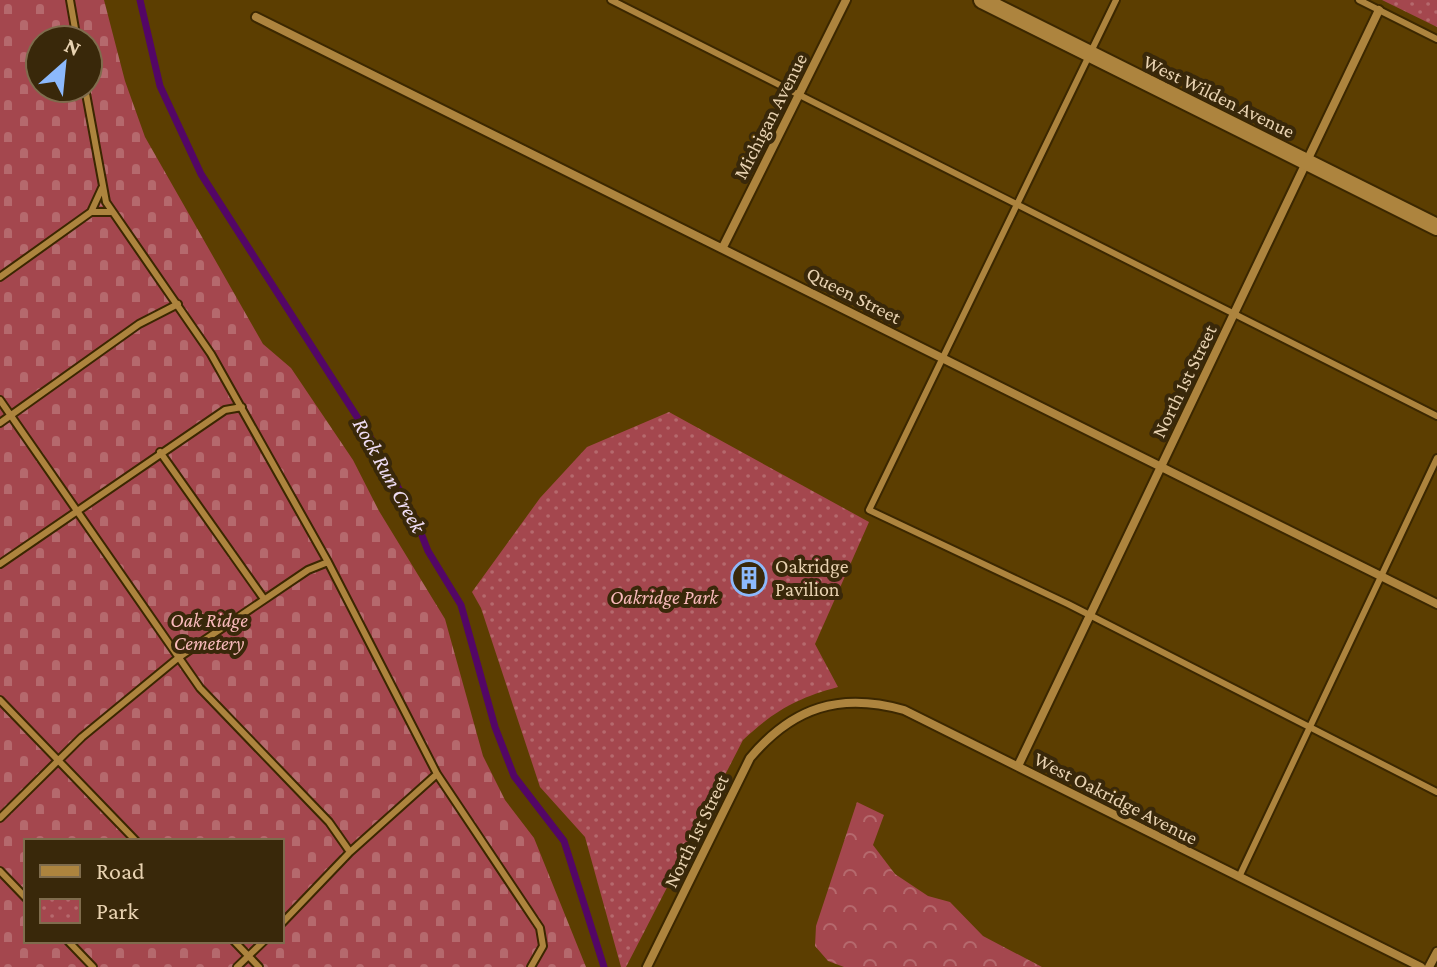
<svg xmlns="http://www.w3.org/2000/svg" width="1437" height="967" viewBox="0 0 1437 967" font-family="'Crimson Pro',serif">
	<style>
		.forest { fill: url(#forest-crowns) }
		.cemetery { fill: url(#cemetery-stones); fill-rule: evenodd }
		.park { fill: url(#park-dots) }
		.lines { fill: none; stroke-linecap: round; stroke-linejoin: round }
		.stream { stroke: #530666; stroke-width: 7 }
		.lane-casing { stroke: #3b2700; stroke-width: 10 }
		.street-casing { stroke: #3b2700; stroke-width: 12 }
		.secondary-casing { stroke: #3b2700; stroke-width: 20 }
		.lane { stroke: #ad843e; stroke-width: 6 }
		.street { stroke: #ad843e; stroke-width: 8 }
		.secondary { stroke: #ad843e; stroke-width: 16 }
		.labels { text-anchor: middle; stroke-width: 8; stroke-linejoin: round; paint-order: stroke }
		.street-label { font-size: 20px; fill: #e8d2b1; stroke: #39280a }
		.poi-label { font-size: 20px; fill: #e8d2b1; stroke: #39280a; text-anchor: start }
		.park-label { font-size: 20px; font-style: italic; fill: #f8b9ba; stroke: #39280a }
		.water-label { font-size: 22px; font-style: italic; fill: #efddf5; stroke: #39280a }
	</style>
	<defs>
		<pattern id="forest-crowns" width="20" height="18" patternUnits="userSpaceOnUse" patternTransform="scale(2)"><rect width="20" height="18" fill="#a4474e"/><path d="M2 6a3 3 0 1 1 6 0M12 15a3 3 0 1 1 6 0" fill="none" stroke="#b5696d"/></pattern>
		<pattern id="cemetery-stones" width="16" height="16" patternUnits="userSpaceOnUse" patternTransform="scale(2)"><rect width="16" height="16" fill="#a4474e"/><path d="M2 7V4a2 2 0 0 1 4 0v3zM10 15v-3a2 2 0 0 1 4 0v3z" fill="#b5696d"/></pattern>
		<pattern id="park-dots" width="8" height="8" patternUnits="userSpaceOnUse" patternTransform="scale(2)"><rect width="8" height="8" fill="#a4474e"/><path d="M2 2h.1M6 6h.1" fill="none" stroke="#b5696d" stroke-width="1.8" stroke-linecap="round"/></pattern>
	</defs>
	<rect width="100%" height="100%" fill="#5c3e01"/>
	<path class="forest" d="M857,802L884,815L873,845L895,874L928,896L950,902L983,936L1042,967H844L828,961L815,946L816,926Z"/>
	<path class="cemetery" d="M0,0H104L125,81L145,137L263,344L291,368L353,460L379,511L445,619L483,756L505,800L534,838L586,967H0ZM40,40H88V88H40ZM26,841H282V941H26Z"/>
	<path class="park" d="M1382,0H1437V27Z
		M669,412L869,522L815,644L838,687C797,698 774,711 743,740L641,938L626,967H621L585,837L540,787L481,608L472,592L540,498L587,447Z"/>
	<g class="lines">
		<path class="stream" d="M140,0L160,86L201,174L370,437L415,518L428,551L461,605L495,727L514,776L564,841L604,967"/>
		<defs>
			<path id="lane" d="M70,0L77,40
				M611,0L1437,416
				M1116,0L869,510L1068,604L1437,792
				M1359,0L1437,39
				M85,88L106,202L211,354L328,562L437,774L540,928L543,946L531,967
				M91,212L102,188
				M0,277L91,212H112
				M0,400L200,688L329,822L350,852
				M0,423L139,324L178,304
				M160,452L264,599
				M0,564L225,410L242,407
				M0,700L136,841
				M0,818L82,737L178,658L308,570L328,562
				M0,871L26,898
				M1239,877L1437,458
				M282,923L350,852L437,774
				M68,941L93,967
				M234,941L259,967
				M237,967L264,941"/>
			<path id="street" d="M256,17L1437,604
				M723,247L846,0
				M1018,766L1379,10
				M647,967L750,758C793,707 840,692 904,710L1421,967
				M1429,967L1437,952"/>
			<path id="secondary" d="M982,0L1437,227"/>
		</defs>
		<use href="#lane" class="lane-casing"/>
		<use href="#street" class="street-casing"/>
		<use href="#secondary" class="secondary-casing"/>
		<use href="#lane" class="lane"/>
		<use href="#street" class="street"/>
		<use href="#secondary" class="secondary"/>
	</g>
	<defs>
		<symbol id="building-ring" viewBox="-11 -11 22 22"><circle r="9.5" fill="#39280a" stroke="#8cb9fc" stroke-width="1.5"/><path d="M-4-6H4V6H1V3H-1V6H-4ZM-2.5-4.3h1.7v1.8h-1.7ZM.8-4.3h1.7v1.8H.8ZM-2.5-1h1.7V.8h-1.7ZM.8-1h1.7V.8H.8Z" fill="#8cb9fc"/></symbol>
	</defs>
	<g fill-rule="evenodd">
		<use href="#building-ring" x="729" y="558" width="40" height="40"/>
	</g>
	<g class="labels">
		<g class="street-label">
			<text transform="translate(1219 96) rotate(26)" y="7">West Wilden Avenue</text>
			<text transform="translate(770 116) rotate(-63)" y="7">Michigan Avenue</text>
			<text transform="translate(854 295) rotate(27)" y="7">Queen Street</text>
			<text transform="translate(1184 381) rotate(-64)" y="7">North 1st Street</text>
			<text transform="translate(1116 798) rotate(27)" y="7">West Oakridge Avenue</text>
			<text transform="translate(696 831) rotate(-64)" y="7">North 1st Street</text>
		</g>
		<g class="poi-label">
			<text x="775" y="573">Oakridge<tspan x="775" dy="23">Pavilion</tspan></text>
		</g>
		<g class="park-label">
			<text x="664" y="604">Oakridge Park</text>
			<text x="209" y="627">Oak Ridge<tspan x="209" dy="23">Cemetery</tspan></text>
		</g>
		<g class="water-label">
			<text transform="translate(390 475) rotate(61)" y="8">Rock Run Creek</text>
		</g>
	</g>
	<rect x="24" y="839" width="260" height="104" fill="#39280a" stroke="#7f6c4d" stroke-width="2"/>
	<rect x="40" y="865" width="40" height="12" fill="#ad843e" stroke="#7f6c4d" stroke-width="2"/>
	<text x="96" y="879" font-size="24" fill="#e8d2b1">Road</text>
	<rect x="40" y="899" width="40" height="24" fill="url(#park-dots)" stroke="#7f6c4d" stroke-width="2"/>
	<text x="96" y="919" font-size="24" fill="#e8d2b1">Park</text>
	<g transform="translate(64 64) rotate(27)"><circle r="38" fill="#39280a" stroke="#7f6c4d" stroke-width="2"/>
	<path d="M0-6L14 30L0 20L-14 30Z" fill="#8cb9fc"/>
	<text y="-12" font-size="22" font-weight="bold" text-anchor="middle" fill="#e8d2b1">N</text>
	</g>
</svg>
